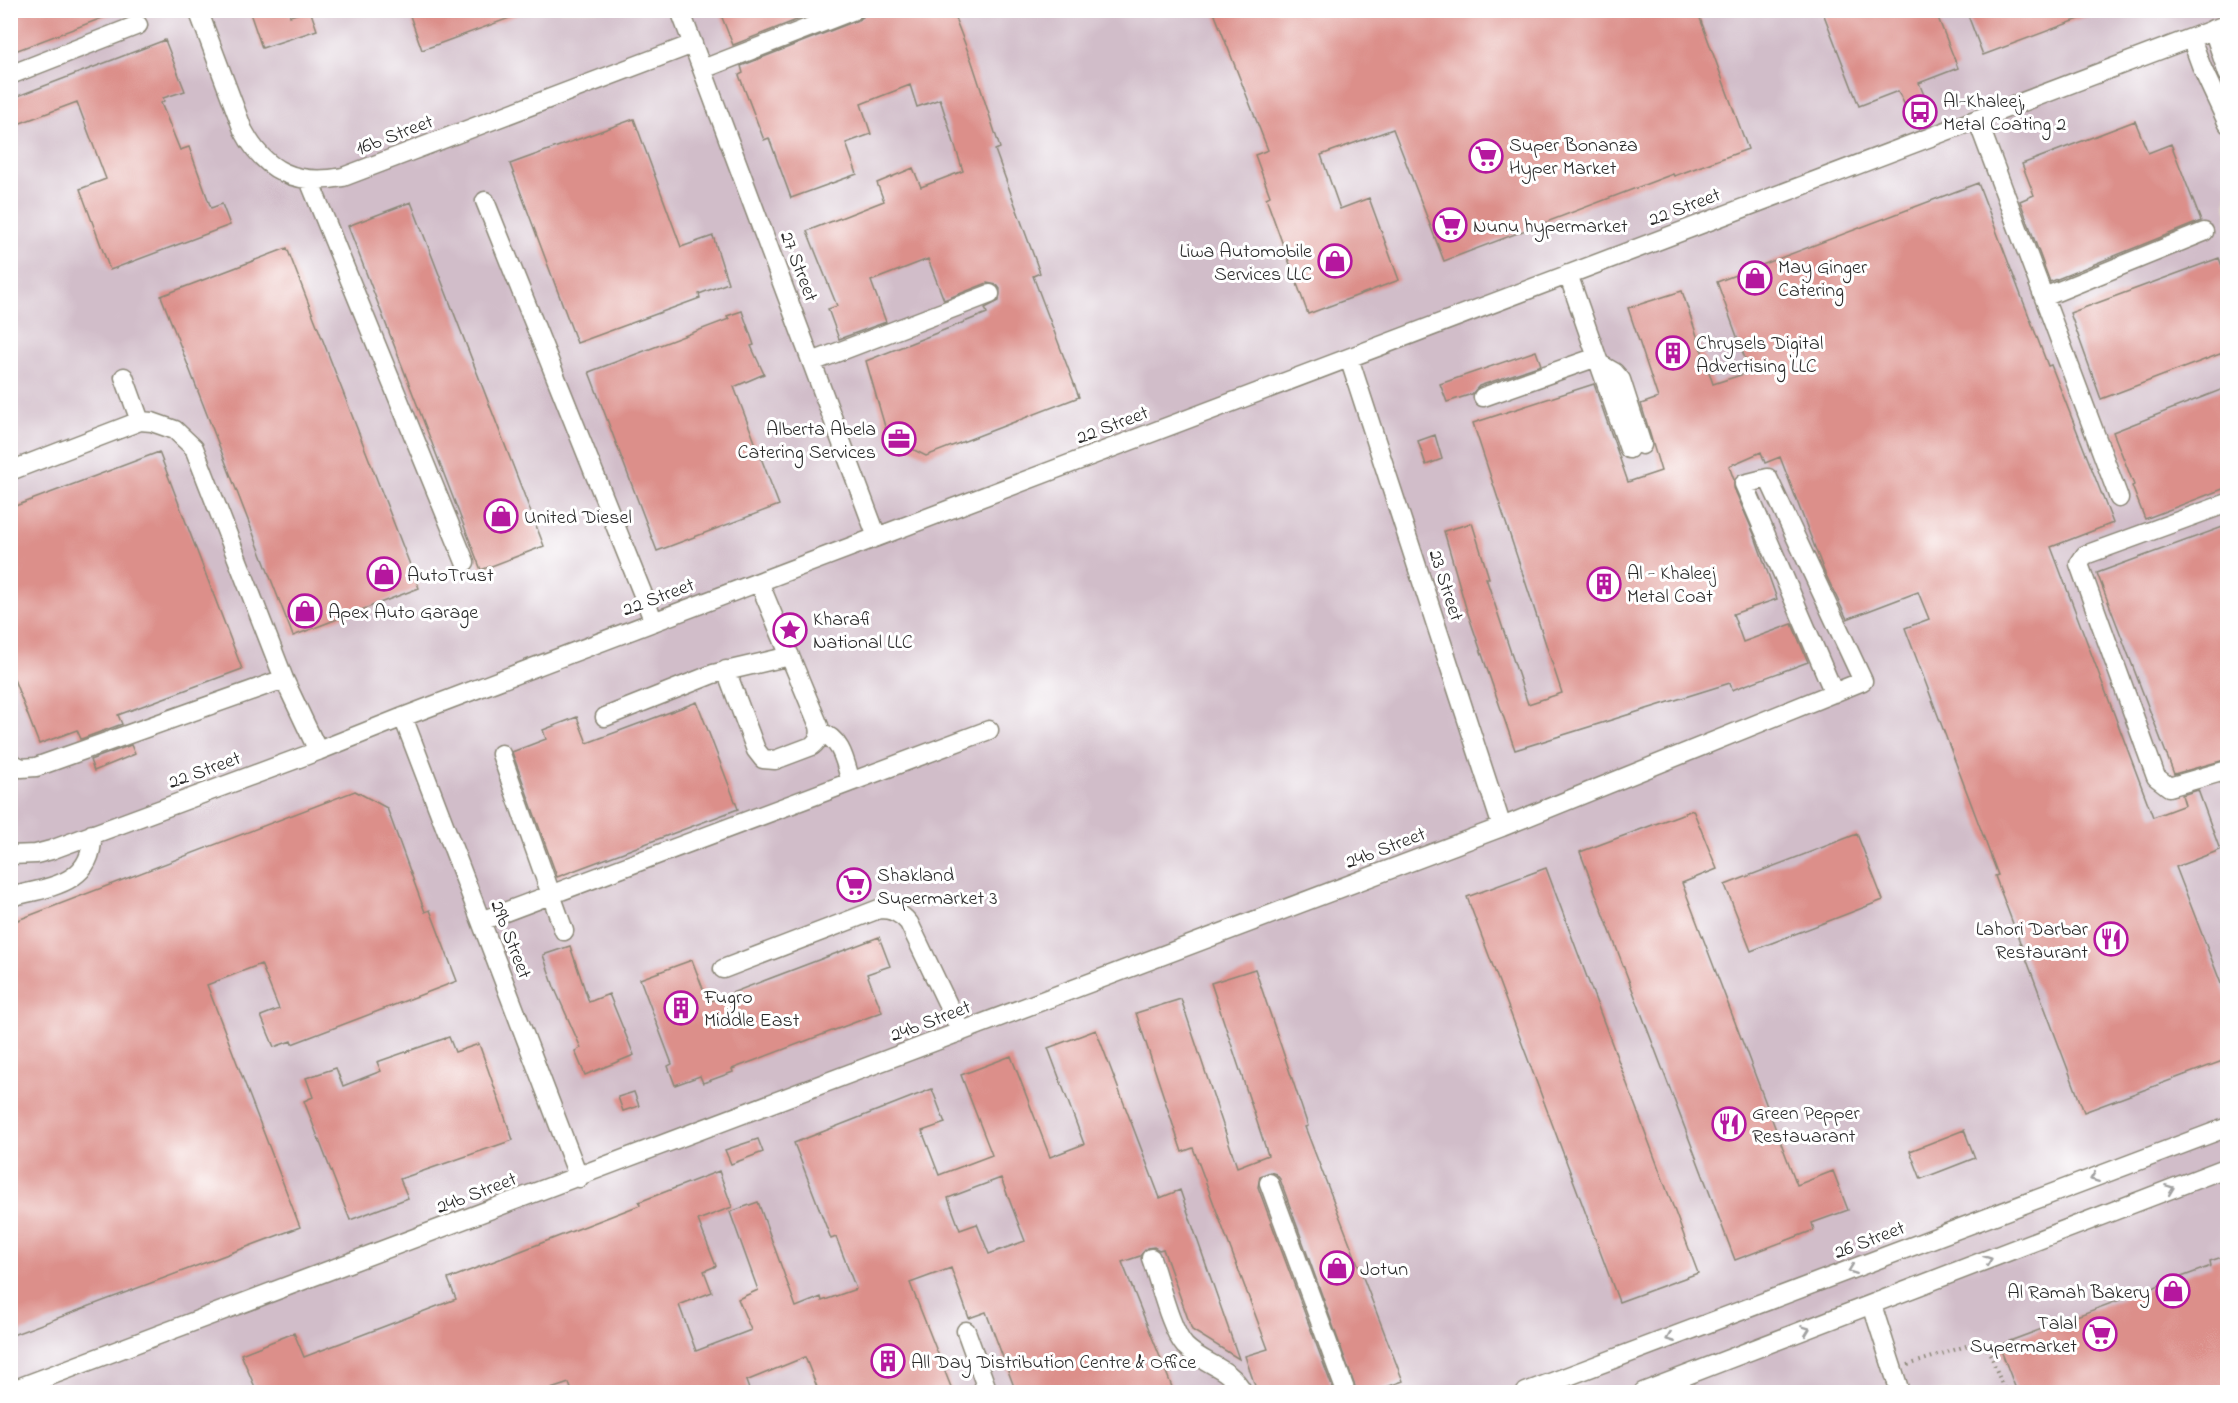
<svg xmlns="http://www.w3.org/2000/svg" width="2238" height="1403" viewBox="0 0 2238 1403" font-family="'Indie Flower',sans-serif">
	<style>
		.industrial { fill: #d1bdc9 }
		.building { fill: #dc8f8a; fill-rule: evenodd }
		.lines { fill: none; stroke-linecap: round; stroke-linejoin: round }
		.minor-casing { stroke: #8a8676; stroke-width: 21 }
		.path { stroke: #8a8676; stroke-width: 4; stroke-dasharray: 1.5 4.5; stroke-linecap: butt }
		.minor { stroke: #fff; stroke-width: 18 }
		.oneway { stroke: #a0a0a0 }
		.labels { text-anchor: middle; stroke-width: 6; stroke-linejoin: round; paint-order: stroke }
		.poi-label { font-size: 20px; fill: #2b2b2b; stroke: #fff; text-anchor: start }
		.street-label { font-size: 20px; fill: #2b2b2b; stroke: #fff }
	</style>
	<rect width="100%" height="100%" fill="#fff"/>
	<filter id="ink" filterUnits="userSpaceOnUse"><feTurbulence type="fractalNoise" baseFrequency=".0167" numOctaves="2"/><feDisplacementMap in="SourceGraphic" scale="12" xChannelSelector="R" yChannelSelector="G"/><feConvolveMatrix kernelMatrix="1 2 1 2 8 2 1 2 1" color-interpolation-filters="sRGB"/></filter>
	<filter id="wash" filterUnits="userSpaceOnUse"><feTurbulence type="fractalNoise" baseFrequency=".008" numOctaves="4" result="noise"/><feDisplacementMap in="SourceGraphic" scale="24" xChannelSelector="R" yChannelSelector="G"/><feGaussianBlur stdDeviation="1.35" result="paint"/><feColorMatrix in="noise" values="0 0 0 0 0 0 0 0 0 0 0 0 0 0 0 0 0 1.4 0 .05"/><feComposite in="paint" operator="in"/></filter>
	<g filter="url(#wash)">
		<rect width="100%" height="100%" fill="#e8e2c0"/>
		<path class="industrial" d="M10,11H2227V1392H11Z"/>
		<g id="blocks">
			<path class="building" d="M10,10H118V12L10,53Z
				M249,10H289L290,16L310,10L317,30L262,48Z
				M408,10H526V12L422,50Z
				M719,10H822L733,45Z
				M865,10H952L972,62L1000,148L995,150L1040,273L1033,276L1079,397L926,456L888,437L866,361L987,313L985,308L999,301L1000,289L997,285L987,283L944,300L928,259L871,281L886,322L839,339L828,309L837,306L807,231L884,201L877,183L913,168L921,187L963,171L940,99L917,107L910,85L861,104L871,134L846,143L857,174L791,198L769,138L764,140L739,75L743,73L741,66L858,20L863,17Z
				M1213,10H1697L1748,149L1674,176L1673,174L1444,261L1393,129L1321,155L1340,209L1369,198L1399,280L1308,314L1266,198L1270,196L1255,155L1268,150Z
				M1822,10H1935L1958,68L1919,83L1932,114L1913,122L1898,91L1859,106Z
				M1966,10H2098V12L1983,55Z
				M165,40L185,91L163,98L164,101L161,103L180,150L189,147L211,208L222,204L230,225L110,270L80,189L106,179L77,102L10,127V99Z
				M634,119L681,247L713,236L728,283L699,294L700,298L577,343L510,164Z
				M2135,121L2148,153L2171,144L2201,221L2050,282L2020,201L2034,195L2022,164Z
				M1978,183L2048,366L2051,365L2113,523L2051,547L2153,817L2185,805L2182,795L2198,790L2220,850L2176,867L2228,1002V1059L2084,1112L1995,876L1998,875L1905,628L1929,619L1918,592L1847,619L1824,571L1780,457L1765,463L1761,452L1729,466L1734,480V488L1754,534L1777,599L1733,614L1743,642L1792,624L1808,662L1732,690L1730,683L1515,750L1466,608L1444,531L1472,523L1489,578H1486L1528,704L1562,693L1473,423L1594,384L1628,482L1661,471L1641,404L1658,398L1628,308L1682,291L1713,384L1750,372L1717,282Z
				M411,202L544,546L481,570L348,226Z
				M287,248L419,588L293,636L161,296Z
				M2219,258L2228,282V351L2101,399L2070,313Z
				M742,311L754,345L751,346L764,374L734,387L779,505L657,551L589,372L729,319L727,316Z
				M1536,351L1541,365L1479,386L1472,394L1447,402L1440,384Z
				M2228,387V487L2145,519L2132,486L2134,485L2113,432Z
				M1435,435L1442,459L1426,465L1418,441Z
				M159,452L242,669L118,715L122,724L81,739L77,730L39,744L10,669V508Z
				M2228,525V759L2174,774L2097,573Z
				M697,702L738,809L557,877L512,752L546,739L543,730L577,717L587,743Z
				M131,745L135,754L94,771L90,760Z
				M355,791L387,808L425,912L430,910L457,981L292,1044L291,1041L274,1047L261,1016L279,1009L261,964L207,985L300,1227L10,1336V923Z
				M1693,810L1717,869L1682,883L1797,1185L1833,1171L1848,1210L1812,1223L1814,1230L1735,1260L1580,852Z
				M1857,834L1883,900L1751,951L1725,885Z
				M1546,868L1698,1273L1619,1302L1467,897Z
				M879,937L890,966L867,974L882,1012L732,1069L733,1072L703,1083L700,1076L675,1085L668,1066L672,1064L640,979L692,960L708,1002Z
				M570,946L589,1002L609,994L634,1055L585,1075L575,1051L581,1048L554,987L543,955Z
				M1255,969L1308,1126L1305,1127L1403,1381L1373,1392H1357L1280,1179L1276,1174L1270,1172L1260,1176L1258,1187L1334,1392H1257L1245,1356L1268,1349L1193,1148L1182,1152L1136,1013L1181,999L1237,1167L1268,1155L1211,983Z
				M1096,1030L1160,1198L1180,1190L1239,1359L1192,1330L1163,1249L1159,1250L1154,1247L1147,1248L1140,1256L1122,1262L1174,1392H1016L986,1312L969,1318L951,1268L910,1283L953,1392H819L805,1357L746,1381L750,1392H572L569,1383L542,1392H257L241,1354L294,1333L304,1357L456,1299L448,1279L640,1205L639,1202L719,1171L732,1207L698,1220L716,1266L704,1271L712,1292L679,1305L696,1351L751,1330L738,1299L758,1290L730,1212L758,1202L796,1307L821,1297L822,1301L856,1289L836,1237L831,1239L794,1143L932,1089L945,1123L922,1131L939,1175L992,1155L961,1075L1011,1056L1050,1157L1084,1144L1048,1048ZM1001,1178L1025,1241L989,1254L977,1224L960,1230L948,1198Z
				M449,1037L455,1052L479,1044L513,1140L400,1179L408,1198L350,1220L304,1101L313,1097L306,1078L336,1068L343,1086L381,1071L377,1062Z
				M634,1092L639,1106L623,1111L618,1097Z
				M1964,1130L1975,1158L1921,1179L1910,1151Z
				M758,1139L763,1152L731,1164L725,1150Z
				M2228,1255V1392H2017L1999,1345L2211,1266L2210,1261Z"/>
		</g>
	</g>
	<g filter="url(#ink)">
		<use href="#blocks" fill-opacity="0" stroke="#8a8676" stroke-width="1.5"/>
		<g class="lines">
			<defs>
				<path id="minor" d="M198,10L243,130C265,172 297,186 343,177L693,44
					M680,10L877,537
					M2213,29L2228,74
					M2191,38L2202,68L2228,124
					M703,69L854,10
					M10,75L138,25
					M1977,119L2119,498
					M309,180L465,562
					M485,201L654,622
					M1568,274L1629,449
					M2044,297L2204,232
					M1349,358L1502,827
					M812,362L990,294
					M1600,364L1614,372L1621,380L1642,445
					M124,377L140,421
					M1483,397L1597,357
					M10,471L140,421L152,422L175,430L194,448L284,679L318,751
					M2228,503L2085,555L2079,564L2156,777L2169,787L2228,770
					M726,670L756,750L763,759L775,760L812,746C819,740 821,735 819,726L759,582
					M403,717L579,1178
					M605,717L713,674L790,656
					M820,732C842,739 845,762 851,782
					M501,754L564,931
					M10,762L21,768L36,767L284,679
					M10,855L36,854L51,850L318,751L403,717L2228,24
					M10,897C48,887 94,885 92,834
					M481,921L989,730
					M723,969L879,909C892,909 901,913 909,923L961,1032
					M1269,1183L1346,1392
					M1151,1258C1159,1280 1171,1331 1185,1346C1204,1365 1229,1366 1243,1392
					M1872,1305L1900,1392
					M966,1331L988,1392
					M10,1391L1502,827L1863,681L1768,478L1744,484L1834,693
					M1526,1392L2228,1127
					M1643,1392L2228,1167"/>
			</defs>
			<use href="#minor" class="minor-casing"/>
			<path class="path" d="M1908,1365L1972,1344H1982L1989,1351L2005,1392"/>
			<use href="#minor" class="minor"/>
		</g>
		<defs><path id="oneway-chevron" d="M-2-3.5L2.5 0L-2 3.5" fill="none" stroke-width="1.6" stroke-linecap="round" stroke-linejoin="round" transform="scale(1.5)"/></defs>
		<g class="oneway">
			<use href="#oneway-chevron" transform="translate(2094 1178) rotate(159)"/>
			<use href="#oneway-chevron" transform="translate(2170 1189) rotate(-21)"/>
			<use href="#oneway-chevron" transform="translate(1988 1260) rotate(-21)"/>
			<use href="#oneway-chevron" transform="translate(1852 1270) rotate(159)"/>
			<use href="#oneway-chevron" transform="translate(1806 1330) rotate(-21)"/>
			<use href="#oneway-chevron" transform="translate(1670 1338) rotate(159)"/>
		</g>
	</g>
	<defs>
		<symbol id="bus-ring" viewBox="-11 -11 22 22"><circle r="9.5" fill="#fff" stroke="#b5179e" stroke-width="1.5"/><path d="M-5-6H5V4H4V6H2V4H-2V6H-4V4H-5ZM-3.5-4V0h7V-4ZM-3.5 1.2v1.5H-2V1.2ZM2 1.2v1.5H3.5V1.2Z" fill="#b5179e"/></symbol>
		<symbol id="supermarket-ring" viewBox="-11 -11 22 22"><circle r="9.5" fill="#fff" stroke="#b5179e" stroke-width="1.5"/><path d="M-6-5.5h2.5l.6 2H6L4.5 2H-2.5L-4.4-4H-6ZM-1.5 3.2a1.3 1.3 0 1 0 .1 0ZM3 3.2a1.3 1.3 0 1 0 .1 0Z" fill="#b5179e"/></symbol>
		<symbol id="shop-ring" viewBox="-11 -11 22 22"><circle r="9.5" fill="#fff" stroke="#b5179e" stroke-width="1.5"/><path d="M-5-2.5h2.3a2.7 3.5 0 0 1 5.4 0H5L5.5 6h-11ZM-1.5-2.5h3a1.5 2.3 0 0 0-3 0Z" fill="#b5179e"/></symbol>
		<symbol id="building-ring" viewBox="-11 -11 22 22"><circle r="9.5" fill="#fff" stroke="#b5179e" stroke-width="1.5"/><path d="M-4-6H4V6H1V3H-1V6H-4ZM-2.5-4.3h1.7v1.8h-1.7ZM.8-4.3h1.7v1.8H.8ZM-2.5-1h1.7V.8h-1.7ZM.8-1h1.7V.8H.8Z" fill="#b5179e"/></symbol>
		<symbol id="office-ring" viewBox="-11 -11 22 22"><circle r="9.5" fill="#fff" stroke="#b5179e" stroke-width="1.5"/><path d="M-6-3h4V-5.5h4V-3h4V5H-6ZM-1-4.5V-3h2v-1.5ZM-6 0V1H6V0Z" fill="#b5179e"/></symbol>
		<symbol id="sight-ring" viewBox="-11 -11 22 22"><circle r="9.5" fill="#fff" stroke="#b5179e" stroke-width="1.5"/><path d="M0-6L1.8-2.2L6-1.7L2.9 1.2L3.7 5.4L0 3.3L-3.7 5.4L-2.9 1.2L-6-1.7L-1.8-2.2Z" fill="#b5179e"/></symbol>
		<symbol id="restaurant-ring" viewBox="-11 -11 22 22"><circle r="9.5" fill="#fff" stroke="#b5179e" stroke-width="1.5"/><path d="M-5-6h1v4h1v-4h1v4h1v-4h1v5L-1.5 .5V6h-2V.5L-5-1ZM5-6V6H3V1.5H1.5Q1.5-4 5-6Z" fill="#b5179e"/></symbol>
	</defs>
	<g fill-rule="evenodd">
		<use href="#bus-ring" x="1901" y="93" width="38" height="38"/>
		<use href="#supermarket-ring" x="1467" y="137" width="38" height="38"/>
		<use href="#supermarket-ring" x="1431" y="206" width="38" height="38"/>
		<use href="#shop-ring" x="1316" y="242" width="38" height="38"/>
		<use href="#shop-ring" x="1736" y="259" width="38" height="38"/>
		<use href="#building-ring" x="1654" y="334" width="38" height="38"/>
		<use href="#office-ring" x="880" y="420" width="38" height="38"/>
		<use href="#shop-ring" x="482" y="497" width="38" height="38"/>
		<use href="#shop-ring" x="365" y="555" width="38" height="38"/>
		<use href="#building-ring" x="1585" y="565" width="38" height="38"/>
		<use href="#shop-ring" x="286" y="592" width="38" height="38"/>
		<use href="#sight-ring" x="771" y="611" width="38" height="38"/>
		<use href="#supermarket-ring" x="835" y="866" width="38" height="38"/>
		<use href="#restaurant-ring" x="2092" y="920" width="38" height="38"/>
		<use href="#building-ring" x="662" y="989" width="38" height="38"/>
		<use href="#restaurant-ring" x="1710" y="1105" width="38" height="38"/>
		<use href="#shop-ring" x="1318" y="1249" width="38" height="38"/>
		<use href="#shop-ring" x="2154" y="1272" width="38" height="38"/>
		<use href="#supermarket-ring" x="2081" y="1315" width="38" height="38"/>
		<use href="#building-ring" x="869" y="1342" width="38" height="38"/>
	</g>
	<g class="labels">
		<g class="poi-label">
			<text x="1943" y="107">Al-Khaleej,<tspan x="1943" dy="23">Metal Coating 2</tspan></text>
			<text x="1509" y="151">Super Bonanza<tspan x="1509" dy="23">Hyper Market</tspan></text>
			<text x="1473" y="232">Nunu hypermarket</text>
			<text x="1312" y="257" text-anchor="end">Liwa Automobile<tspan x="1312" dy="23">Services LLC</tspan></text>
			<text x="1778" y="273">May Ginger<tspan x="1778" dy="23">Catering</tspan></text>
			<text x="1696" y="349">Chrysels Digital<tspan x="1696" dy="23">Advertising LLC</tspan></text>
			<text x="876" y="435" text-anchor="end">Alberta Abela<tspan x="876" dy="23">Catering Services</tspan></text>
			<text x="524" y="523">United Diesel</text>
			<text x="1627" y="579">Al - Khaleej<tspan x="1627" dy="23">Metal Coat</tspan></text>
			<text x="407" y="581">AutoTrust</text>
			<text x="328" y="618">Apex Auto Garage</text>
			<text x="813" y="625">Kharafi<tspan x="813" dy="23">National LLC</tspan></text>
			<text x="877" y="881">Shakland<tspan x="877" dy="23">Supermarket 3</tspan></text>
			<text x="2088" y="935" text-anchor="end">Lahori Darbar<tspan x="2088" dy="23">Restaurant</tspan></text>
			<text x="704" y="1003">Fugro<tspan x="704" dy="23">Middle East</tspan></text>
			<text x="1752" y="1119">Green Pepper<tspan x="1752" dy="23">Restauarant</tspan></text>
			<text x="1360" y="1275">Jotun</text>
			<text x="2150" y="1298" text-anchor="end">Al Ramah Bakery</text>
			<text x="2077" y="1329" text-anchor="end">Talal<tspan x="2077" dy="23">Supermarket</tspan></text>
			<text x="911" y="1368">All Day Distribution Centre &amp; Office</text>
		</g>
		<g class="street-label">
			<text transform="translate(394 134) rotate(-21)" y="7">16b Street</text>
			<text transform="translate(1684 206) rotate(-21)" y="7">22 Street</text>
			<text transform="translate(800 266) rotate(69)" y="7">27 Street</text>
			<text transform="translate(1112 424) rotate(-21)" y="7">22 Street</text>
			<text transform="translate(1447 585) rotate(72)" y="7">23 Street</text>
			<text transform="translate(658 596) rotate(-21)" y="7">22 Street</text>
			<text transform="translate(204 769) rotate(-20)" y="7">22 Street</text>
			<text transform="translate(1385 847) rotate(-21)" y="7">24b Street</text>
			<text transform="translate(512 939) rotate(69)" y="7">29b Street</text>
			<text transform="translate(930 1020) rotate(-21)" y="7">24b Street</text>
			<text transform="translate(476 1192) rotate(-21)" y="7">24b Street</text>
			<text transform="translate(1869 1239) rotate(-21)" y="7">26 Street</text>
		</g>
	</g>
	<rect width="2238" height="1403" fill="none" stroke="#fff" stroke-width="36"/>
</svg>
